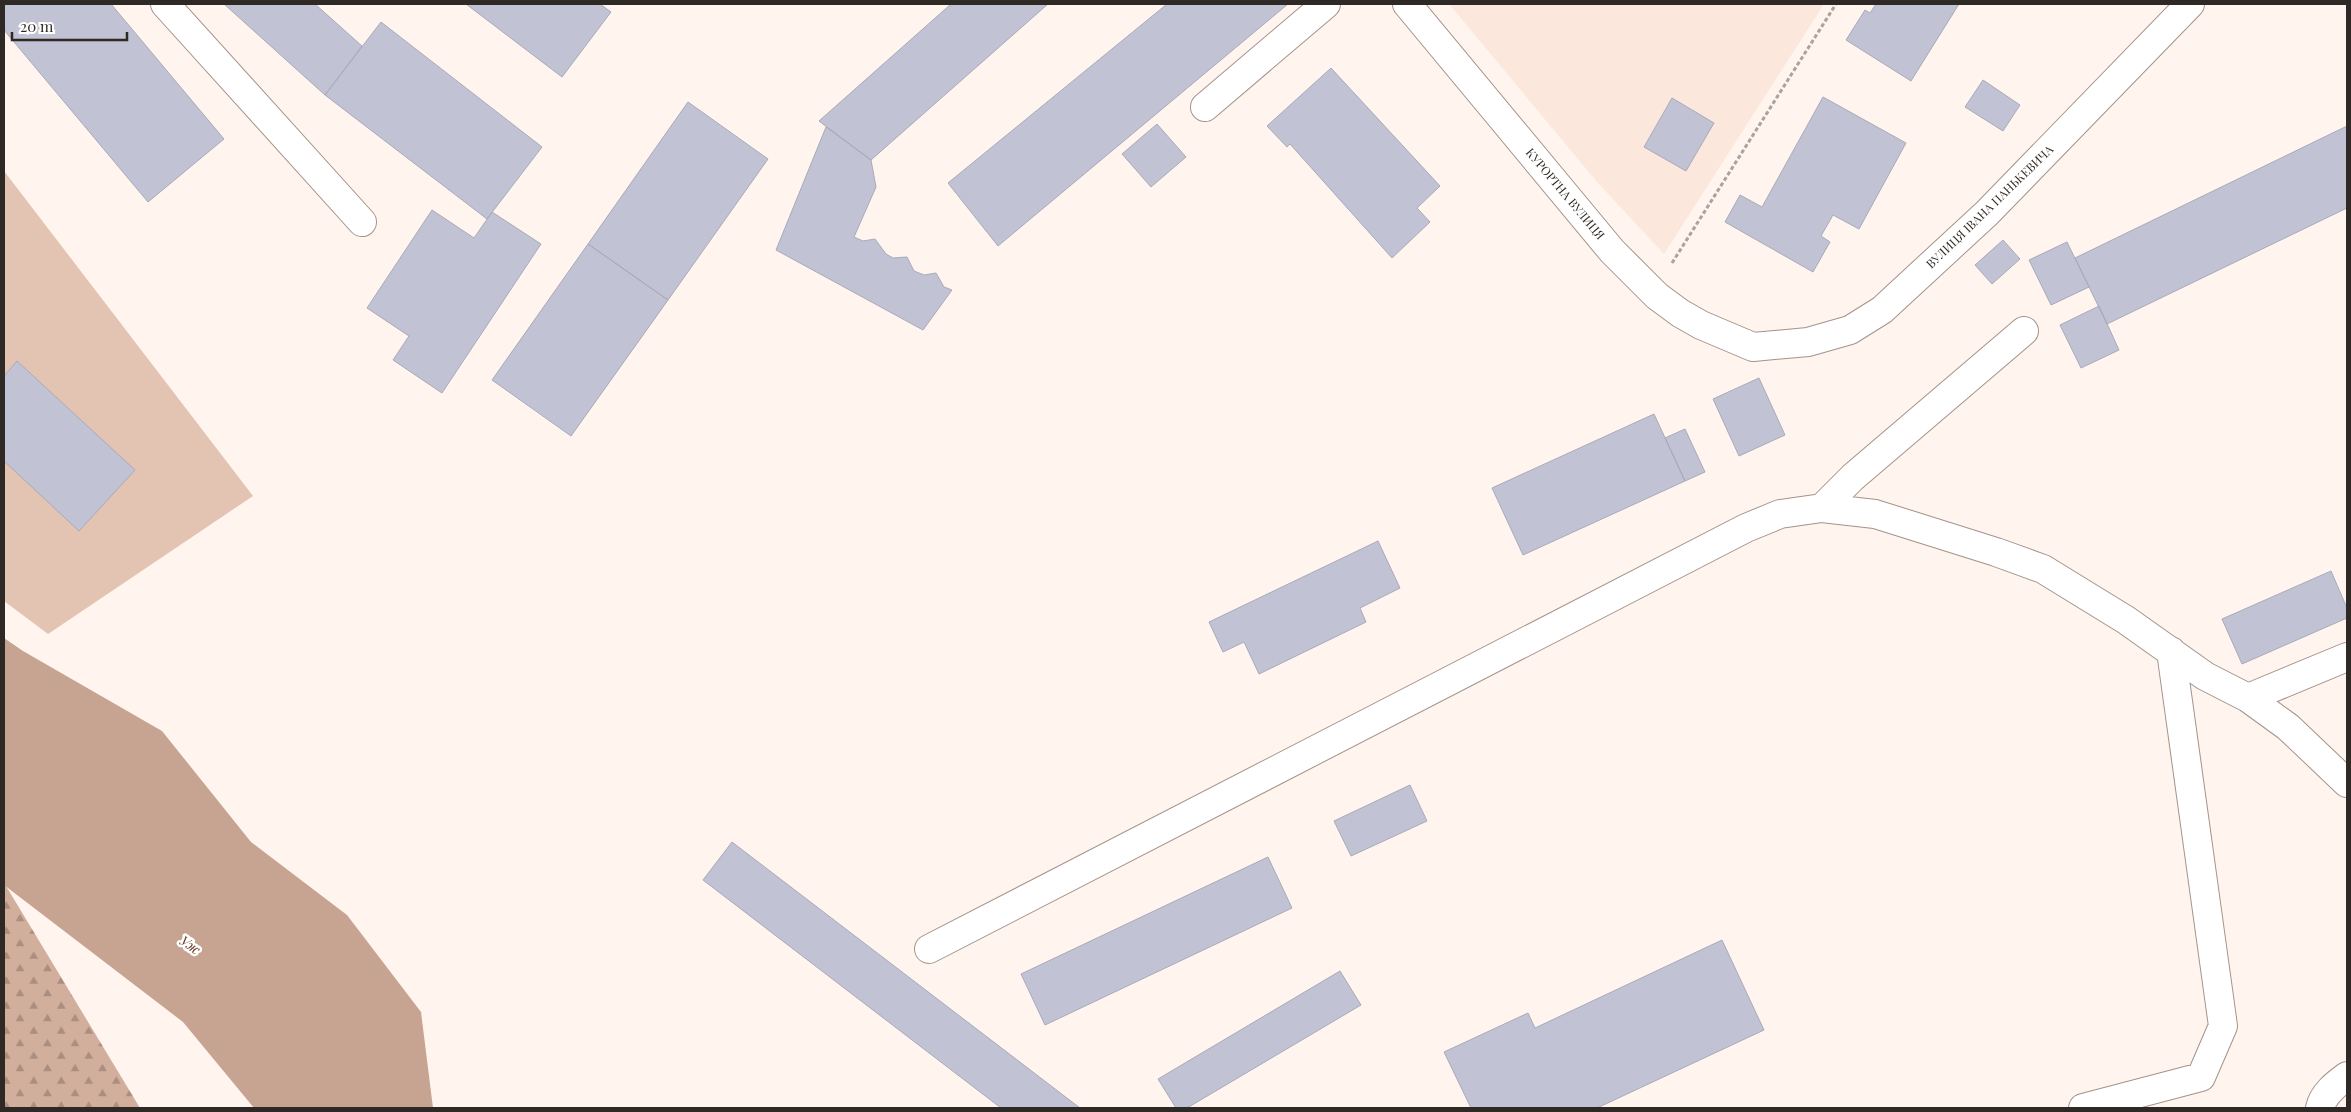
<svg xmlns="http://www.w3.org/2000/svg" width="2351" height="1112" viewBox="0 0 2351 1112" font-family="'Playfair Display',serif">
	<style>
		.built { fill: #fce7dd }
		.forest { fill: url(#forest-firs) }
		.pitch { fill: #e3c3b2 }
		.water { fill: #c7a492 }
		.building { fill: #c1c2d3; stroke: #a8aaba }
		.lines { fill: none; stroke-linecap: round; stroke-linejoin: round }
		.minor-casing { stroke: #a4938a; stroke-width: 30 }
		.path { stroke: #aba29d; stroke-width: 3; stroke-dasharray: 4 2.5; stroke-linecap: butt }
		.minor { stroke: #fff; stroke-width: 28 }
		.labels { text-anchor: middle; stroke-width: 5; stroke-linejoin: round; paint-order: stroke }
		.street-label { font-size: 12px; fill: #2f2925; stroke: #fff }
		.water-label { font-size: 14px; font-style: italic; fill: #704024; stroke: #fff }
	</style>
	<defs>
		<pattern id="forest-firs" width="22" height="20" patternUnits="userSpaceOnUse" patternTransform="scale(1.25)"><rect width="22" height="20" fill="#d2af9d"/><path d="M5 1l3.5 6h-7zM16 11l3.5 6h-7z" fill="#ab8e80"/></pattern>
	</defs>
	<rect width="100%" height="100%" fill="#fff4ee"/>
	<path class="built" d="M1449,4H1824L1664,254L1597,182Z"/>
	<path class="forest" d="M4,885L6,886L140,1108H4Z"/>
	<path class="pitch" d="M4,171L253,496L48,634L4,601Z"/>
	<path class="water" d="M4,638L23,651L162,731L251,842L347,915L421,1012L433,1108H254L183,1022L4,885Z"/>
	<path class="building" d="M4,4H111L224,139L148,202L4,30Z
		M224,4H315L362,46L325,95Z
		M466,4H600L611,12L562,77Z
		M951,4H1048L871,160L819,121Z
		M1167,4H1288L998,246L948,183Z
		M1876,4H1959L1911,81L1846,40L1865,10L1870,13Z
		M381,22L542,147L487,219L325,95Z
		M1331,68L1440,186L1417,208L1430,222L1392,258L1290,144L1287,147L1267,126Z
		M1983,80L2020,105L2003,131L1965,107Z
		M1823,97L1906,143L1859,229L1833,215L1821,236L1830,242L1813,272L1725,222L1740,195L1762,207Z
		M1672,98L1714,123L1686,171L1644,147Z
		M688,102L768,159L668,300L588,244Z
		M1157,124L1186,157L1151,187L1122,154Z
		M2347,126V208L2107,324L2075,258Z
		M826,127L871,160L876,187L854,237L863,241L875,239L886,254L893,258L907,257L914,271L924,275L936,273L944,287L952,290L923,330L776,250Z
		M432,210L474,238L492,212L541,244L442,393L393,360L409,336L367,308Z
		M2003,240L2020,259L1992,284L1975,265Z
		M2067,242L2089,287L2051,305L2029,260Z
		M588,244L668,300L571,436L492,380Z
		M2099,306L2119,350L2081,368L2060,325Z
		M17,361L135,470L79,531L4,461V376Z
		M1759,378L1785,435L1739,456L1713,399Z
		M1654,414L1685,481L1523,555L1492,488Z
		M1685,429L1705,472L1685,481L1665,438Z
		M1378,541L1400,588L1360,608L1366,622L1259,674L1244,642L1223,652L1209,622Z
		M2331,571L2347,608V618L2242,664L2222,619Z
		M1410,785L1427,821L1351,856L1334,821Z
		M732,842L1080,1108H1001L703,880Z
		M1268,857L1292,908L1045,1025L1021,974Z
		M1722,940L1764,1030L1597,1108H1471L1444,1052L1528,1013L1535,1028Z
		M1340,971L1361,1005L1187,1108H1176L1158,1079Z"/>
	<g class="lines">
		<defs>
			<path id="minor" d="M165,4L362,222
				M1407,4L1612,251L1657,296L1680,313L1701,325L1753,347L1808,342L1850,330L1882,310L1987,213L2190,4
				M1205,107L1326,4
				M1822,508L1853,477L2024,331
				M2248,698L2288,727L2347,783
				M929,949L1746,528L1780,514L1822,508L1875,514L1996,552L2043,569L2126,620L2205,676L2248,698L2347,657
				M2083,1108L2201,1077L2223,1026L2171,651
				M2320,1108C2323,1094 2336,1084 2347,1076"/>
		</defs>
		<use href="#minor" class="minor-casing"/>
		<path class="path" d="M1672,263L1836,4"/>
		<use href="#minor" class="minor"/>
	</g>
	<g class="labels">
		<g class="street-label">
			<text transform="translate(1565 194) rotate(50)" y="4">КУРОРТНА ВУЛИЦЯ</text>
			<text transform="translate(1990 207) rotate(-44)" y="4">ВУЛИЦЯ ІВАНА ПАНЬКЕВИЧА</text>
		</g>
		<g class="water-label">
			<text transform="translate(190 945) rotate(35)" y="5">Уж</text>
		</g>
	</g>
	<rect width="2351" height="1112" fill="none" stroke="#2f2925" stroke-width="10"/>
	<path d="M12 32v8h115v-8" fill="none" stroke="#2f2925" stroke-width="2.5"/>
	<text x="20" y="32" font-size="15" fill="#2f2925" stroke="#ffffff" stroke-width="4" paint-order="stroke">20 m</text>
</svg>
